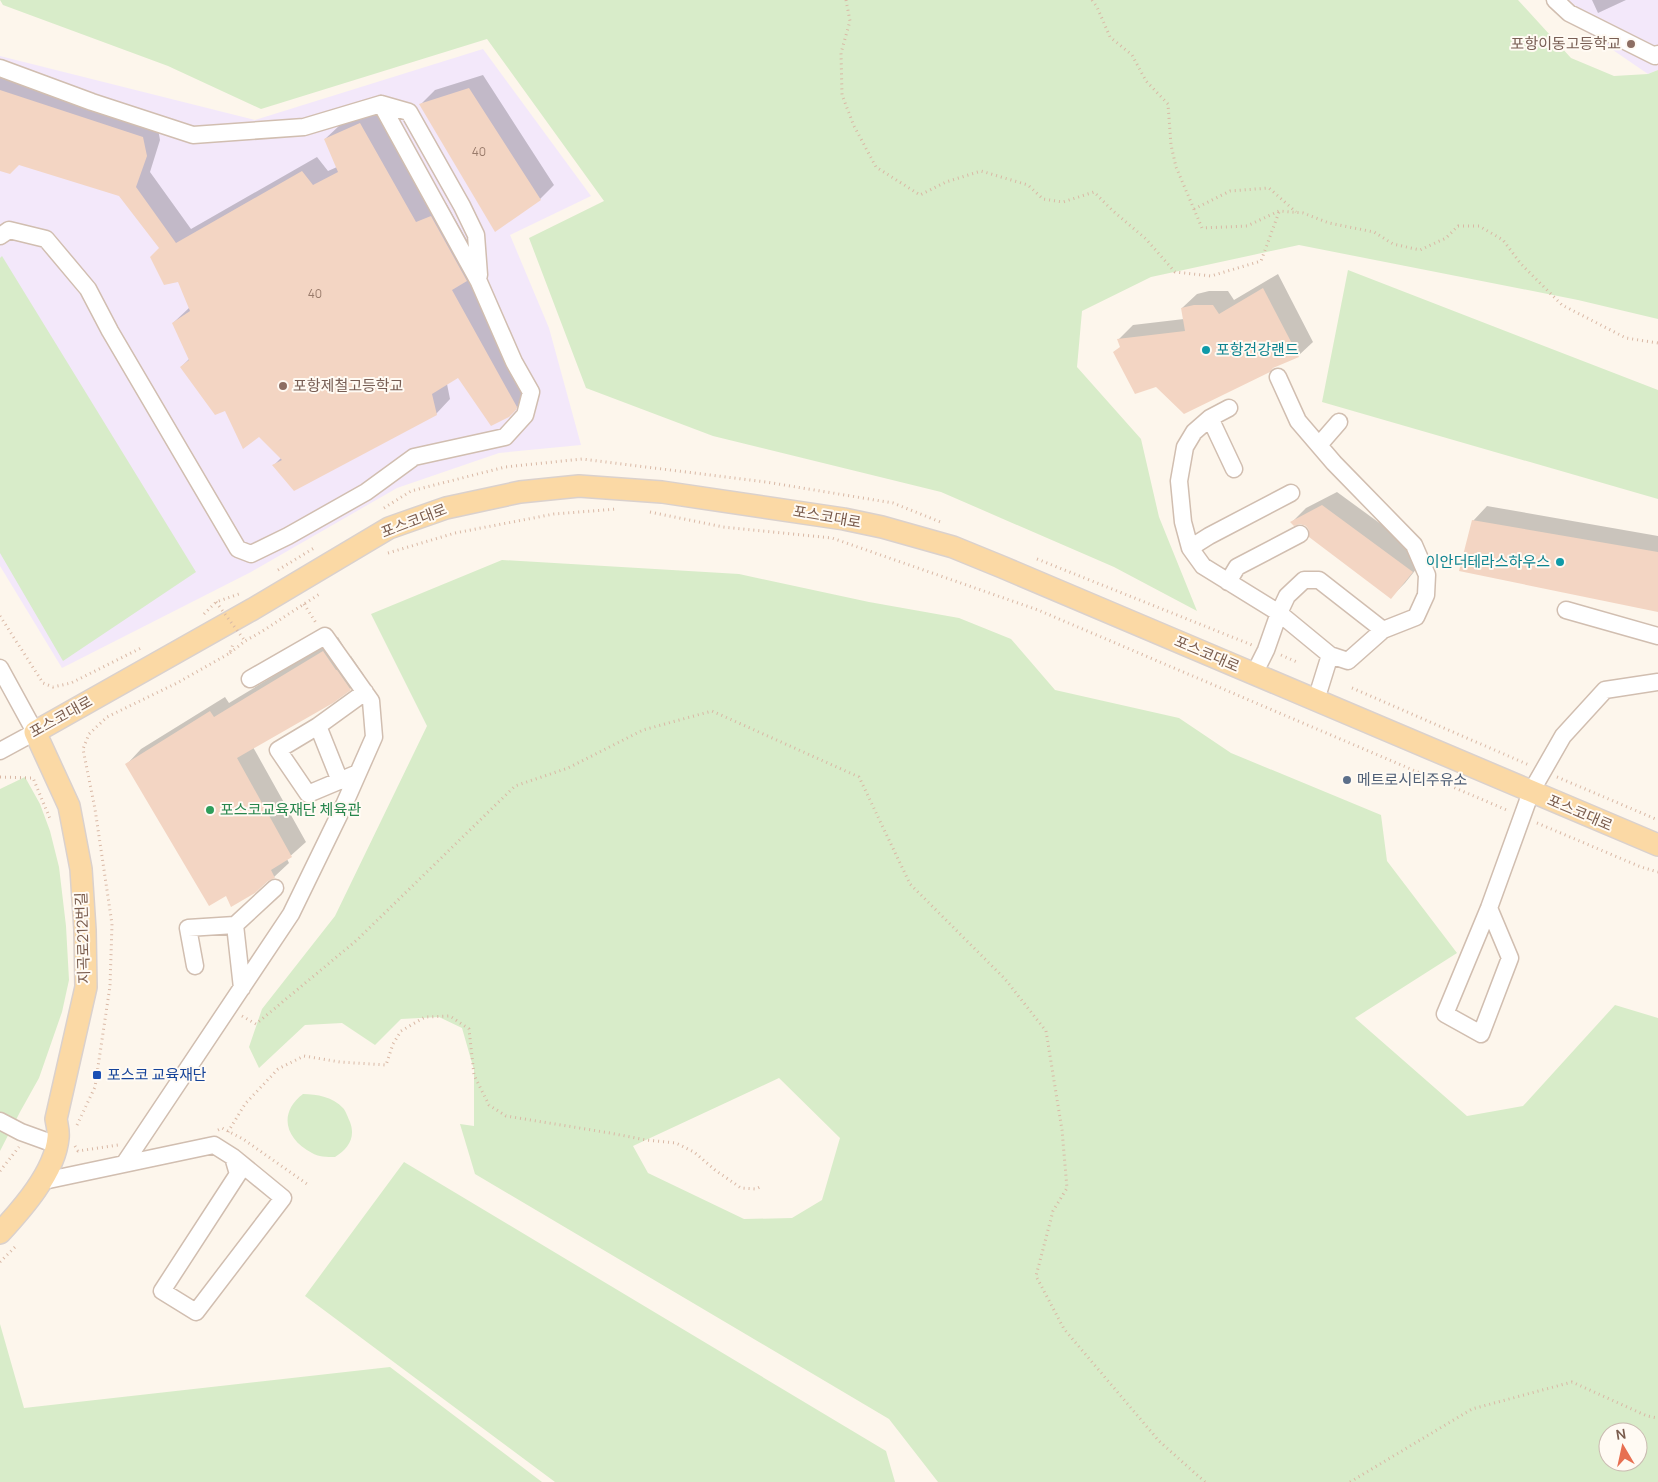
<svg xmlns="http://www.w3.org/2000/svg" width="1658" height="1482" viewBox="0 0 1658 1482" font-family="Manrope,'Noto Sans KR',sans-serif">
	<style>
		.education { fill: #f3e8fa }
		.green { fill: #d8ecc9; fill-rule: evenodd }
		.shadow { fill: #0003 }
		.building { fill: #f3d5c3 }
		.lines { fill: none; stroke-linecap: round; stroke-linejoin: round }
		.minor-casing { stroke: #d1beb0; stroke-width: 19 }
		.major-casing { stroke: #dad1cd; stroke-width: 24 }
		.path { stroke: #d9b8a5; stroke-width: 3; stroke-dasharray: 1 4; stroke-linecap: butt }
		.minor { stroke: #fff; stroke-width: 16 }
		.major { stroke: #fbd9a5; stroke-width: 21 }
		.path-bridge { stroke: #d9b8a5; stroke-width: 3; stroke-dasharray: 1 4; stroke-linecap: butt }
		.education-dot { fill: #8d6e63; stroke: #fffaf3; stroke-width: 2 }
		.culture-dot { fill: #0f9aa8; stroke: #fffaf3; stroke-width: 2 }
		.service-dot { fill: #5c6f8a; stroke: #fffaf3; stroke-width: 2 }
		.leisure-dot { fill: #2e9e5b; stroke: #fffaf3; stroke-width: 2 }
		.transit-dot { fill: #1a4fb4; stroke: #fffaf3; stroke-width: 2 }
		.labels { text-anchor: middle; stroke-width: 4; stroke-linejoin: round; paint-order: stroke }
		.number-label { font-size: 12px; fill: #987a6a }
		.education-label { font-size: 15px; fill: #785e54; stroke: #fffaf3; text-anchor: end }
		.culture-label { font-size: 15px; fill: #0d838f; stroke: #fffaf3; text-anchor: start }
		.street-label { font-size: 15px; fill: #7a5c4d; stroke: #fffaf3 }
		.service-label { font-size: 15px; fill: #4e5e75; stroke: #fffaf3; text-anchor: start }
		.leisure-label { font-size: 15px; fill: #27864d; stroke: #fffaf3; text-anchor: start }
		.transit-label { font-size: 15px; fill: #164399; stroke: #fffaf3; text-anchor: start }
	</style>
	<rect width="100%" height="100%" fill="#fdf6ec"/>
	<path class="education" d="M1546,0H1658V70L1648,74L1566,18Z
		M483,49L591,196L510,235L549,328L581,445L499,453L397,488L251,572L62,668L0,566V56L255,120Z"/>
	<path class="green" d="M0,0H1518L1571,58L1614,76L1648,74L1658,70V319L1578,300L1299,245L1151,277L1082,311L1077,367L1141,439L1159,517L1197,611L1114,567L941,492L713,436L586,388L529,238L604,201L487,39L261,109L168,66L3,5Z
		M2,256L196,572L63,661L0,553V258Z
		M1348,270L1658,390V499L1322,402Z
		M502,560L739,574L869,602L959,618L1011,639L1055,690L1179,718L1231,753L1381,815L1387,861L1457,953L1355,1018L1467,1116L1523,1106L1615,1005L1658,1018V1482H938L889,1419L475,1174L460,1124L474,1126V1070L462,1028L439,1017L401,1019L375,1045L342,1023L305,1025L259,1068L249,1047L262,1009L335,916L427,726L371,614ZM779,1078L840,1138L822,1200L792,1218L744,1219L648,1173L633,1146ZM1608,1432H1638V1462H1608Z
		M25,777L40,804L50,831L59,867L66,926L69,980L62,1012L39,1078L20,1112L0,1151V789Z
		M303,1094C317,1094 333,1097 343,1108C346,1111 348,1118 350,1122C356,1138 348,1149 335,1157C327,1157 318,1157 312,1153C285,1139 278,1113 303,1094Z
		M404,1162L886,1451L895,1482H555L305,1296Z
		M0,1324L24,1408L390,1367L542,1482H0Z"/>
	<path class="shadow" d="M1592,0H1626L1598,13Z
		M0,70L157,123L160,140L150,172L191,229L317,157L328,171L337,167L325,139L340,125L375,109L431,208L446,203L481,265L468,278L531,392L509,416L458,376L447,384L450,399L436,414L273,466L281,458L260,435L225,409L181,367L190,358L173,323L190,307L179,280L161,247L119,195L19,164L0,170Z
		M483,75L554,185L540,199L421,104L435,90Z
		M1278,274L1313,342L1298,356L1157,386L1121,346L1119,339L1133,325L1184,319L1182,308L1197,294L1209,291H1228L1234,300Z
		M1337,492L1426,557L1405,583L1391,597L1306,525L1292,522L1306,508Z
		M1487,506L1658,536V610L1473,521Z
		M338,637L350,657L351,656L364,675L350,689L253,747L306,842L287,859L289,863L274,877L227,894L127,764L141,749L225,697L229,703Z"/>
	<path class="building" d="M469,88L541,200L495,232L419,104Z
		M0,90L143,137L147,156L136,187L176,243L302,171L313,185L338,172L324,139L360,123L416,222L431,216L467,281L452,290L517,407L516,410L509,417L491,426L458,378L432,394L437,415L294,491L272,465L282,460L259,437L243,449L225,411L215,415L180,367L189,360L172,323L190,311L178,282L164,285L150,257L159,248L119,196L19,165L10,174L0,171Z
		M1263,288L1299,357L1273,368L1270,372L1184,414L1156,387L1135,394L1113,352L1120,347L1117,339L1185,331L1181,308L1194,305H1213L1219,314Z
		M1322,505L1413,572L1391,599L1309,537V530L1306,526L1300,524L1294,526L1290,522Z
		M1472,520L1658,552V612L1459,571Z
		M323,651L336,670H337L351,690L333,703L237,758L292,857L271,870L275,878L268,881L255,893L231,907L226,896L209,906L125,764L210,711L214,717Z"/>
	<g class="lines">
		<defs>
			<path id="minor" d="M1555,0L1569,13L1655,56L1658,54
				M0,68L92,102L193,135L304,127L381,104L409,112L462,206L476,235L479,275
				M0,236L9,230L46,239L88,289L110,331L238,549L251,554L288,536L366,492L414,457L505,437L525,415L531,392L514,362L479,282L381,104
				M1278,377L1298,421L1334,463L1414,545L1427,575L1426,595L1416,617L1383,630L1348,661L1330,655
				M1229,408L1210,418L1194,432L1185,447L1179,481L1183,522L1190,548L1203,566L1279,613L1330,655L1316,700
				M1210,418L1234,469
				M1319,445L1339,422
				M1190,548L1209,536L1291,493
				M1228,582L1237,567L1300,534
				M1566,610L1658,636
				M0,668L35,732L0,751
				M1254,674L1266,650L1279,613L1287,596L1304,580H1319L1383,630
				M318,726L365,692
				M340,781L318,726L278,750L308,794L358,773
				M1489,908L1510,958L1481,1034L1445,1014L1489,908L1531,792L1563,736L1605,690L1658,682
				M235,925L275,888
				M195,966L188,928L235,925L242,988
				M0,1121L21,1132L57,1145
				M124,1164L291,914L344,805L374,737L371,701L325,636L250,679
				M39,1182L214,1145L233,1157L283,1198L196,1312L162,1291L238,1174L233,1157"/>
			<path id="major" d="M0,1233C22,1209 55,1172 58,1138C59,1132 57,1125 56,1119L86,987L85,930L81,869L69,806L35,732L253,609L389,528L446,508L520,492L579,486L662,492L844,519L882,527L953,547L1002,567L1658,845"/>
		</defs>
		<use href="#minor" class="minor-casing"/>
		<use href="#major" class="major-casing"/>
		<path class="path" d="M846,0L850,21L841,53L842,95L854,126L876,167L920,195L946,182L981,171L1028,185L1043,199L1063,202L1094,192L1112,210L1146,239L1175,272L1211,276L1261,261L1279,212
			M1092,0L1097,7L1110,37L1132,55L1146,81L1168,104L1171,145L1176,167L1202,228L1247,226L1279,211L1303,213L1329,223L1374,232L1393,244L1420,250L1446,238L1458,226H1479L1503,240L1521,264L1562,305L1626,338L1658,343
			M1194,209L1230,191L1269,188L1296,212
			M384,508L411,491L505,467L582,459L766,482L893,503L943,523
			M650,512L723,527L832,538L1038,610L1509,811
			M388,553L455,533L554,514L617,509
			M1037,559L1252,645
			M278,570L314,548
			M304,604L316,623
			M204,614L216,602L239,594
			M0,616L43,683L53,687L71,683L143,647
			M230,653L245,641L261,632L321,593
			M1281,655L1297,662
			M1352,688L1529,765
			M0,777L33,778L51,821
			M1557,777L1658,820
			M1537,823L1641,867L1658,872
			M242,1016L256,1024L357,940L515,786L568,768L643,730L712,711L859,777L910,884L1005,979L1046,1031L1062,1130L1067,1188L1053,1211L1036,1276L1064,1329L1159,1441L1205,1482
			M77,1125L95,1087L110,986L112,924L95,809L83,749L89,734L107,717L177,683L230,653L233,644
			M218,1130L222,1128L243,1139L307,1184
			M228,1132L245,1104L278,1069L304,1056L340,1062L386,1065L393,1044L401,1031L425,1017L450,1016L469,1029L474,1075L489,1105L506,1116L610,1133L646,1140L676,1143L694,1152L715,1170L741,1188L756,1189L762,1186
			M75,1146L78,1151L118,1145
			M0,1171L19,1147
			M0,1262L17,1245
			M1350,1482L1472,1409L1572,1382L1647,1416L1658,1418"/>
		<use href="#minor" class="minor"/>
		<use href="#major" class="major"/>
		<path class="path-bridge" d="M216,602L245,641"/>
	</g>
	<g class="education-dot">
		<circle cx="1631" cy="44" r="5"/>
		<circle cx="283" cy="386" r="5"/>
	</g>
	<g class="culture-dot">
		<circle cx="1206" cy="350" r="5"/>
		<circle cx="1560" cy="562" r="5"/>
	</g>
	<circle class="service-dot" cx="1347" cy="780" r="5"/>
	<circle class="leisure-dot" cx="210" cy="810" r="5"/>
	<rect class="transit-dot" x="92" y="1070" width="10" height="10" rx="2.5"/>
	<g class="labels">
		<g class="number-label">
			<text x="479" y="156">40</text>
			<text x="315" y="298">40</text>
		</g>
		<g class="education-label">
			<text x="1621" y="49">포항이동고등학교</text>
			<text x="293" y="391" text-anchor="start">포항제철고등학교</text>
		</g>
		<g class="culture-label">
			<text x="1216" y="355">포항건강랜드</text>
			<text x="1550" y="567" text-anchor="end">이안더테라스하우스</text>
		</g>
		<g class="street-label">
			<text transform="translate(827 517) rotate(10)" y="5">포스코대로</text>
			<text transform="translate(414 521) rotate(-21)" y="5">포스코대로</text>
			<text transform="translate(1207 654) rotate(23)" y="5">포스코대로</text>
			<text transform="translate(61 717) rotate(-29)" y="5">포스코대로</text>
			<text transform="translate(1580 813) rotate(23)" y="5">포스코대로</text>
			<text transform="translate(83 938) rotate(-92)" y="5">지곡로212번길</text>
		</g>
		<g class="service-label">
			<text x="1357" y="785">메트로시티주유소</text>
		</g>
		<g class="leisure-label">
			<text x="220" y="815">포스코교육재단 체육관</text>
		</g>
		<g class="transit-label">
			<text x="107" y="1080">포스코 교육재단</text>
		</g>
	</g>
	<g transform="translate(1623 1447) rotate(351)"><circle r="24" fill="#fffaf3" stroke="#cabbb1"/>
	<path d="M0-4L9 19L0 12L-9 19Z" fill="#e76f51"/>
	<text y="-8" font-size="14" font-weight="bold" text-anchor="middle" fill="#7a5c4d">N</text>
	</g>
</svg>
